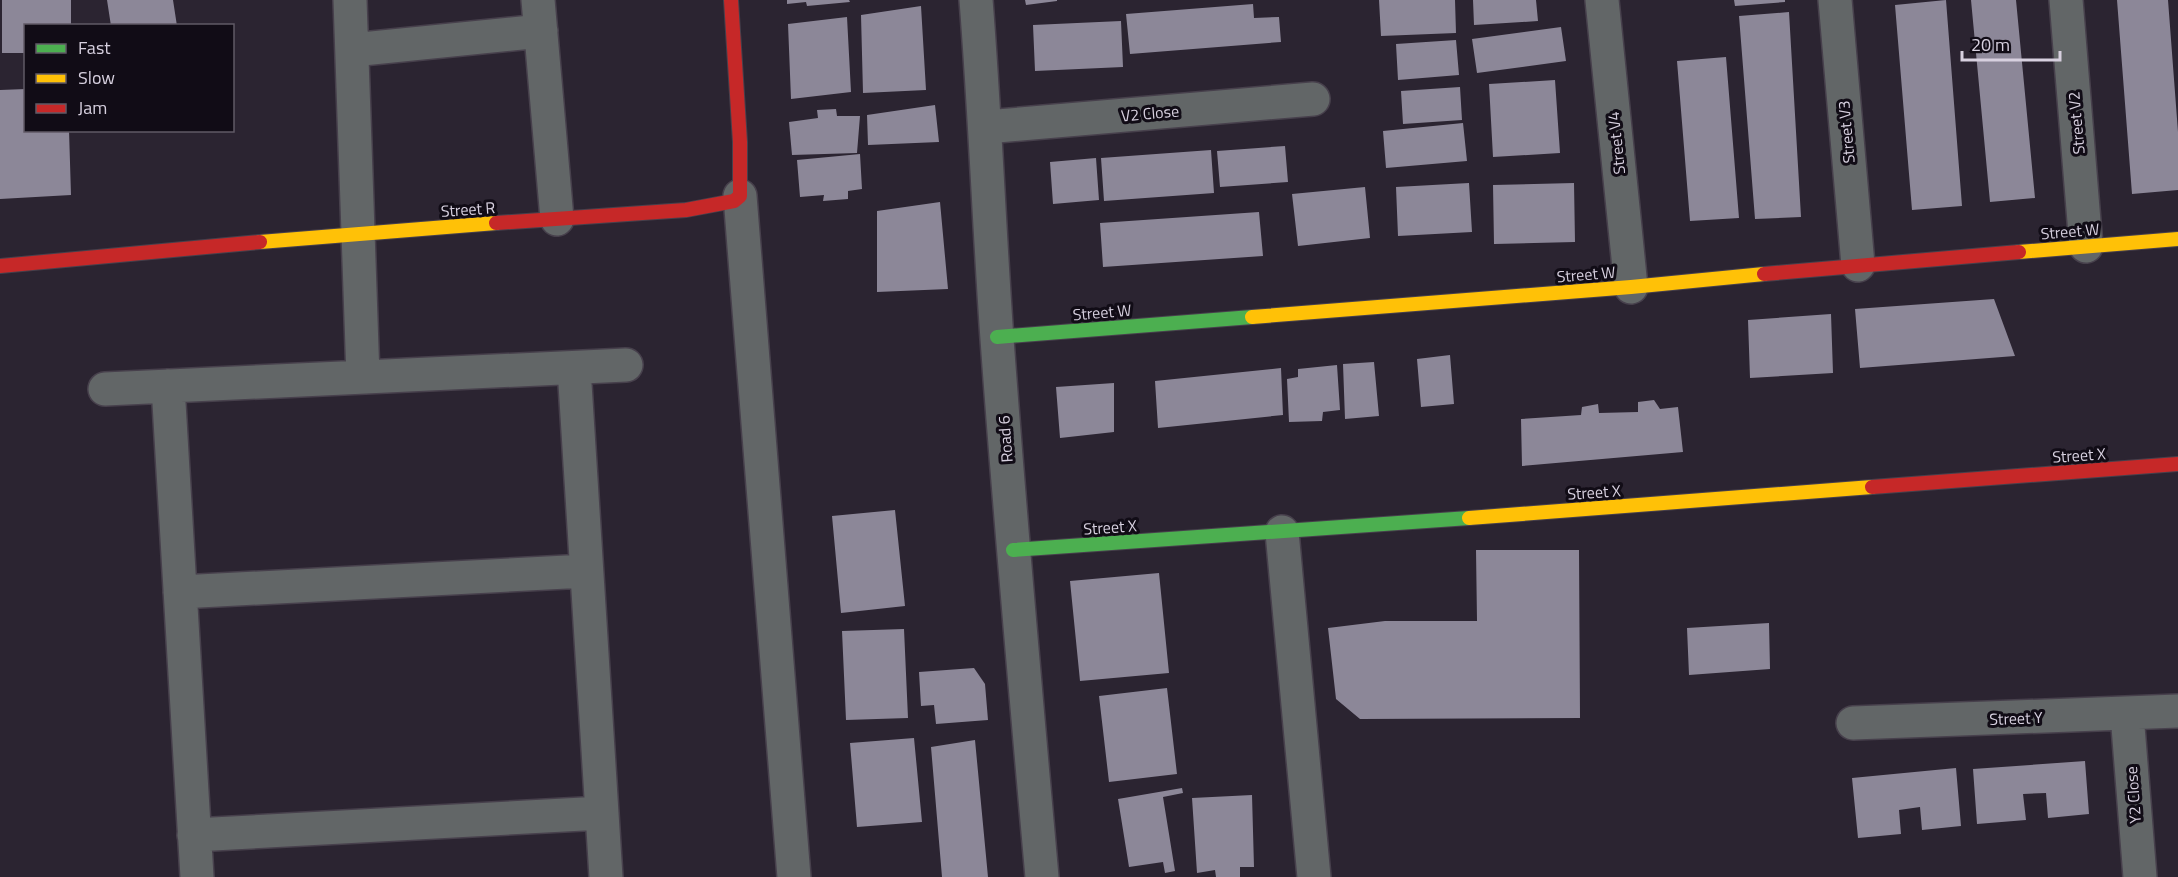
<svg xmlns="http://www.w3.org/2000/svg" width="2178" height="877" viewBox="0 0 2178 877" font-family="'Titillium Web',sans-serif">
	<style>
		.building { fill: #8c8798 }
		.lines { fill: none; stroke-linecap: round; stroke-linejoin: round }
		.street-casing { stroke: #47404c; stroke-width: 36 }
		.fast-casing { stroke: #47404c; stroke-width: 16 }
		.slow-casing { stroke: #47404c; stroke-width: 16 }
		.jam-casing { stroke: #47404c; stroke-width: 16 }
		.street { stroke: #626667; stroke-width: 33 }
		.fast { stroke: #4caf50; stroke-width: 14 }
		.slow { stroke: #ffc107; stroke-width: 14 }
		.jam { stroke: #c62828; stroke-width: 14 }
		.labels { text-anchor: middle; stroke-width: 6; stroke-linejoin: round; paint-order: stroke }
		.street-label { font-size: 16px; fill: #d7d0df; stroke: #110c16 }
	</style>
	<rect width="100%" height="100%" fill="#2b2431"/>
	<path class="building" d="M2,0H71V26H26V53H2Z
		M107,0H173L177,26H111Z
		M787,0H849L850,2L807,6L806,2L787,4Z
		M1025,0H1057V1L1026,5Z
		M1379,0H1455L1456,33L1381,36Z
		M1473,0H1536L1538,21L1474,25Z
		M1734,0H1785V2L1735,6Z
		M1946,0L1962,206L1912,210L1895,5Z
		M1971,0H2016L2035,198L1990,202Z
		M2117,0H2168L2178,132V190L2132,194Z
		M1253,4L1254,18L1279,17L1281,42L1130,54L1126,14Z
		M921,6L926,90L863,93L861,15Z
		M1789,12L1801,217L1755,219L1739,16Z
		M847,17L851,92L791,99L788,24Z
		M1121,21L1123,67L1035,71L1033,25Z
		M1561,27L1566,61L1477,73L1472,39Z
		M1456,40L1459,75L1398,80L1396,44Z
		M1726,57L1739,218L1690,221L1677,61Z
		M1555,80L1560,153L1493,157L1489,84Z
		M1460,87L1462,120L1403,124L1401,91Z
		M26,89V130H69L71,195L0,199V90Z
		M935,105L939,142L868,145L867,115Z
		M836,109L837,116H860L857,153L792,155L789,122L818,118L817,110Z
		M1463,123L1467,161L1386,168L1383,131Z
		M1285,146L1288,182L1220,187L1217,151Z
		M1211,150L1214,193L1104,201L1101,158Z
		M860,154L862,189L848,191V199L823,201L824,195L800,197L797,160Z
		M1096,158L1099,200L1053,204L1050,162Z
		M1469,183L1472,232L1398,236L1396,187Z
		M1574,183L1575,242L1494,244L1493,185Z
		M1365,187L1370,238L1298,246L1292,194Z
		M940,202L948,289L877,292V211Z
		M1259,212L1263,256L1103,267L1100,223Z
		M1994,299L2015,356L1860,368L1855,309Z
		M1831,314L1833,373L1750,378L1748,320Z
		M1450,355L1454,404L1421,407L1417,359Z
		M1374,362L1379,416L1345,419L1343,364Z
		M1337,365L1340,410L1323,412L1322,421L1289,422L1287,379L1298,377V369Z
		M1281,368L1283,415L1158,428L1155,381Z
		M1114,383V432L1060,438L1056,387Z
		M1654,400L1660,409L1678,407L1683,452L1522,466L1521,419L1581,415L1582,407L1598,404L1599,413L1638,412V402Z
		M895,510L905,606L841,613L832,516Z
		M1476,550H1579L1580,718L1360,719L1336,699L1328,628L1385,621H1477Z
		M1159,573L1169,673L1080,681L1070,581Z
		M1769,623L1770,669L1689,675L1687,628Z
		M904,629L908,718L846,720L842,631Z
		M974,668L985,684L988,720L936,724L934,705L921,706L919,672Z
		M1167,688L1177,774L1109,782L1099,696Z
		M914,738L922,822L857,827L850,743Z
		M975,740L988,877H942L931,747Z
		M2085,761L2089,814L2048,818L2046,793L2023,794L2026,820L1977,824L1973,769Z
		M1956,768L1961,826L1922,830L1920,807L1899,810L1901,834L1858,838L1852,778Z
		M1182,788L1183,793L1163,797L1175,871L1165,873L1163,862L1129,867L1118,799Z
		M1252,795L1254,867H1240V877H1216L1215,870L1197,873L1192,798Z"/>
	<g class="lines">
		<defs>
			<path id="street" d="M350,0L363,377
				M538,0L557,219
				M976,0C985,113 989,226 997,339C1010,519 1026,698 1042,877
				M1602,0L1631,287
				M1835,0L1858,265
				M2066,0L2086,246
				M352,50L541,31
				M986,127L1313,99
				M740,196L794,877
				M574,368L606,877
				M168,386L197,877
				M105,389L626,365
				M1282,532L1314,877
				M180,592L586,571
				M2127,714L2140,877
				M1853,723L2178,711
				M194,835L602,813"/>
			<path id="fast" d="M997,337L1252,317
				M1013,550L1469,518"/>
			<path id="slow" d="M260,242L496,223
				M2019,252L2178,239
				M1252,317L1631,287L1764,274
				M1469,518L1872,487"/>
			<path id="jam" d="M496,223L686,210L734,201L740,196V142L731,0
				M0,266L260,242
				M1764,274L2019,252
				M1872,487L2178,464"/>
		</defs>
		<use href="#street" class="street-casing"/>
		<use href="#fast" class="fast-casing"/>
		<use href="#slow" class="slow-casing"/>
		<use href="#jam" class="jam-casing"/>
		<use href="#street" class="street"/>
		<use href="#fast" class="fast"/>
		<use href="#slow" class="slow"/>
		<use href="#jam" class="jam"/>
	</g>
	<g class="labels">
		<g class="street-label">
			<text transform="translate(1150 113) rotate(-5)" y="6">V2 Close</text>
			<text transform="translate(2076 123) rotate(-95)" y="6">Street V2</text>
			<text transform="translate(1846 132) rotate(-95)" y="6">Street V3</text>
			<text transform="translate(1616 143) rotate(-96)" y="6">Street V4</text>
			<text transform="translate(468 209) rotate(-4)" y="6">Street R</text>
			<text transform="translate(2070 231) rotate(-5)" y="6">Street W</text>
			<text transform="translate(1586 274) rotate(-5)" y="6">Street W</text>
			<text transform="translate(1102 312) rotate(-5)" y="6">Street W</text>
			<text transform="translate(1005 439) rotate(-94)" y="6">Road 6</text>
			<text transform="translate(2079 455) rotate(-4)" y="6">Street X</text>
			<text transform="translate(1594 492) rotate(-4)" y="6">Street X</text>
			<text transform="translate(1110 527) rotate(-4)" y="6">Street X</text>
			<text transform="translate(2016 718) rotate(-2)" y="6">Street Y</text>
			<text transform="translate(2133 795) rotate(-94)" y="6">Y2 Close</text>
		</g>
	</g>
	<rect x="24" y="24" width="210" height="108" fill="#110c16" stroke="#605a66" stroke-width="1.5"/>
	<rect x="36" y="44" width="30" height="9" fill="#4caf50" stroke="#605a66" stroke-width="1.5"/>
	<text x="78" y="54" font-size="18" fill="#d7d0df">Fast</text>
	<rect x="36" y="74" width="30" height="9" fill="#ffc107" stroke="#605a66" stroke-width="1.5"/>
	<text x="78" y="84" font-size="18" fill="#d7d0df">Slow</text>
	<rect x="36" y="104" width="30" height="9" fill="#c62828" stroke="#605a66" stroke-width="1.5"/>
	<text x="78" y="114" font-size="18" fill="#d7d0df">Jam</text>
	<path d="M1962 51v9h98v-9" fill="none" stroke="#d7d0df" stroke-width="3"/>
	<text x="1971" y="51" font-size="18" fill="#d7d0df" stroke="#110c16" stroke-width="4.5" paint-order="stroke">20 m</text>
</svg>
